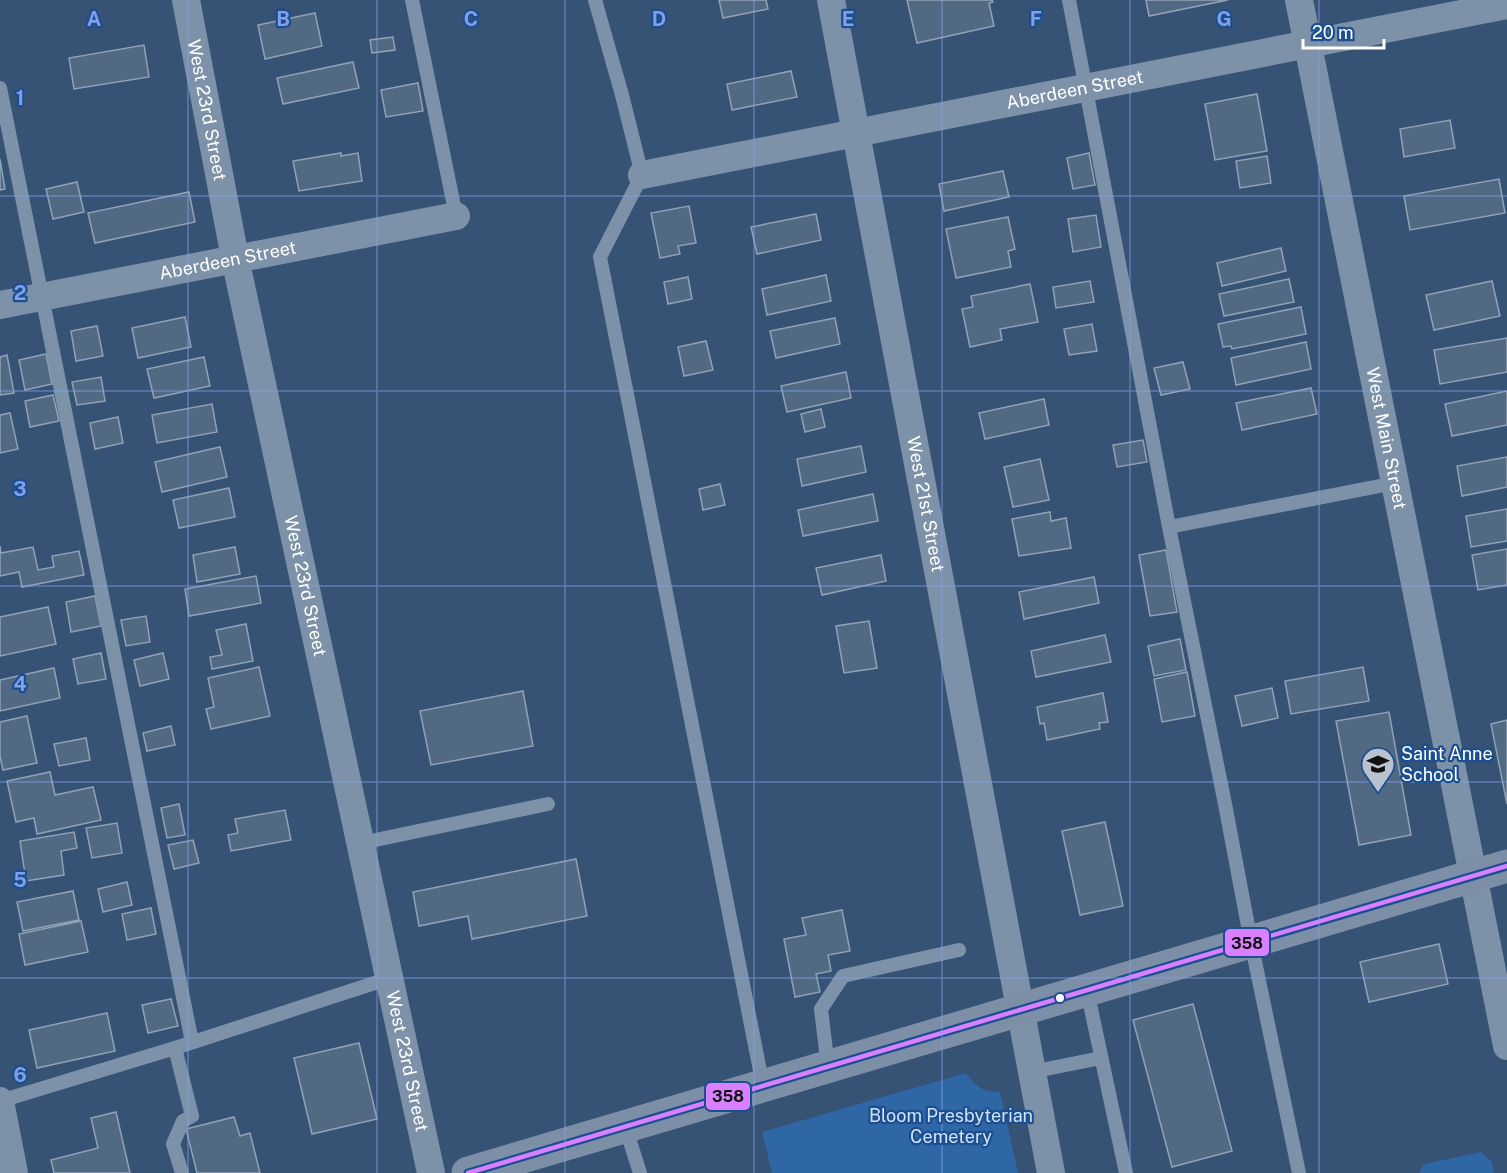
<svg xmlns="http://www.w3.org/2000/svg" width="1507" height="1173" viewBox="0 0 1507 1173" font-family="'Public Sans',sans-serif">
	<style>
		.green { fill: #2f66a5 }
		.building { fill: #526984; stroke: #92a2b6; stroke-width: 1.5 }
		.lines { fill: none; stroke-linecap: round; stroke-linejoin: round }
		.service { stroke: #7d92a8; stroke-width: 14 }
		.minor { stroke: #7d92a8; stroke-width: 28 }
		.primary { stroke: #7d8ea7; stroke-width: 33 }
		.bus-1-casing { stroke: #1b4f8f; stroke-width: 9 }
		.bus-1 { stroke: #d880ff; stroke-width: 4.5 }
		.grid { fill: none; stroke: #839eea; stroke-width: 1.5; stroke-opacity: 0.55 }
		.bus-dot { fill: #fff; stroke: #1b4f8f; stroke-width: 2 }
		.labels { text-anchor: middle; stroke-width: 4.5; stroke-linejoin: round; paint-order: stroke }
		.street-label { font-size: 18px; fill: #fff; stroke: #1b4f8f }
		.poi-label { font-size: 18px; fill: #fff; stroke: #1b4f8f; text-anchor: start }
		.park-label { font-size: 18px; fill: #cfe3fa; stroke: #1b4f8f }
		.grid-label { font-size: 20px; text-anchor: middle; font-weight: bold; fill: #839eea; stroke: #1b4f8f; stroke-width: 4.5; stroke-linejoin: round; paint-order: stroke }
		.line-badge { stroke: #1b4f8f; stroke-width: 2 }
		.pale-badge-label { font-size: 16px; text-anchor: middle; font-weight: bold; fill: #111 }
	</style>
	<rect width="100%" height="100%" fill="#365274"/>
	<path class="green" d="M966,1073C978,1088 981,1091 1000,1092L1018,1173H772L762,1132Z
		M1481,1152L1492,1162L1494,1173H1419L1424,1164Z"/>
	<path class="building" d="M719,0H766L768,9L723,18Z
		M907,0H992L993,2L989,3L994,26L917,43Z
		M1146,0H1228L1149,16Z
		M315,13L322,46L265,59L258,25Z
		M393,37L395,50L372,53L370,40Z
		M144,45L149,77L74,89L69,58Z
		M353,62L359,88L283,104L277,78Z
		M791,71L797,97L732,110L727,84Z
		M418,83L423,111L386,117L381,90Z
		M1257,94L1267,151L1215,160L1205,104Z
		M1450,120L1455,148L1404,157L1400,129Z
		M341,153V156L358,153L362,181L299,191L293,161Z
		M1089,153L1095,185L1073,189L1067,158Z
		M1267,156L1271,183L1240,188L1236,161Z
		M0,159L5,189L0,190Z
		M1003,171L1009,197L944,211L939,184Z
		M1499,179L1505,213L1410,230L1404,196Z
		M77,182L84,212L53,219L46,189Z
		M189,192L195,222L95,243L88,213Z
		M689,206L696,243L678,246L680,254L660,258L651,213Z
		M816,214L821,240L757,254L751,227Z
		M1096,215L1101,247L1073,252L1068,219Z
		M1008,217L1015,249L1008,251L1011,267L956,278L946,229Z
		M1281,248L1286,271L1222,286L1217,263Z
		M826,275L831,301L767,315L762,289Z
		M688,277L692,299L668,304L664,282Z
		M1289,279L1294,302L1224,316L1219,294Z
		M1090,281L1094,302L1056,308L1053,287Z
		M1492,281L1500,316L1434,330L1426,295Z
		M1030,284L1038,322L1000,329L1002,340L970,347L962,309L973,307L971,296Z
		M1301,307L1306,334L1232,349L1231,346L1223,347L1218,324Z
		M185,317L191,347L138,358L132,328Z
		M835,318L840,344L776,358L770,331Z
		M1092,324L1097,351L1069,355L1064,329Z
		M97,326L103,356L76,361L71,331Z
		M1507,338V372L1440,384L1434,350Z
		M706,341L713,370L684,376L678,347Z
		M1306,342L1311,369L1236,385L1231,358Z
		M46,354L52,384L25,390L19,360Z
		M7,355L14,393L0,395V357Z
		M204,357L210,386L154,398L147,369Z
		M1183,362L1190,389L1161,395L1154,368Z
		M846,372L851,398L787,412L781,386Z
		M101,377L105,401L77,405L72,382Z
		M1311,388L1317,414L1242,430L1236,403Z
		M1507,391V425L1452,436L1445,404Z
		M53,395L59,421L30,427L25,401Z
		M1044,399L1049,425L985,439L979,413Z
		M212,404L217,432L157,443L152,415Z
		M821,409L825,427L805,432L801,414Z
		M10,413L18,449L0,453V415Z
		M118,417L123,443L95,449L90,423Z
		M1143,440L1147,462L1117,467L1113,445Z
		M861,446L866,472L802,486L797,459Z
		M220,447L227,477L162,492L155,462Z
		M1507,457V487L1462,496L1457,466Z
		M1040,459L1049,500L1013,507L1004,467Z
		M720,484L725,505L703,510L699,489Z
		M229,488L235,517L179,528L173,500Z
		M873,494L878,521L803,536L798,510Z
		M1507,509V541L1471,547L1466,516Z
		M1050,512L1051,521L1066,518L1071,548L1019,556L1012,519Z
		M0,546L1,553L33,547L38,570L54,567L52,556L79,551L84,575L22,587L19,572L0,576Z
		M235,547L240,574L197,582L193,555Z
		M1507,549V585L1478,590L1472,555Z
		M1166,550L1177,612L1150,616L1139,555Z
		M881,555L886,581L822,595L816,568Z
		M256,576L261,603L189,616L185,589Z
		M1094,577L1099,603L1024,619L1019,592Z
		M95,596L101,626L71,632L66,602Z
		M48,607L56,644L0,656V617Z
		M146,616L150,642L126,646L121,620Z
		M869,621L877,668L844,673L836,626Z
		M246,624L253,661L212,669L210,657L222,655L216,630Z
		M1105,635L1111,662L1036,677L1031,651Z
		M1180,639L1186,670L1154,676L1148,646Z
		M101,653L106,679L78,684L73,659Z
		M163,653L169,679L140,686L134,660Z
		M259,667L270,716L211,729L206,709L214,707L208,678Z
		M1363,667L1369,701L1291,714L1285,681Z
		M54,668L60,698L0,711V680Z
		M1187,672L1195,716L1162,722L1154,679Z
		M1272,688L1278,718L1242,726L1235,696Z
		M523,691L533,746L431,765L420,711Z
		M1103,693L1108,722L1099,723L1100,729L1047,740L1044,723L1040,724L1037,707Z
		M1389,712L1411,835L1359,845L1336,721Z
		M27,716L37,763L3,770L0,756V722Z
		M1507,720V804L1491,724Z
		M171,726L175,745L147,751L143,733Z
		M86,738L90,760L59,766L54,744Z
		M50,772L55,795L93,787L101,820L37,834L34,818L16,822L7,781Z
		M179,804L185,835L167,838L161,808Z
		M285,810L291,840L231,851L228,835L238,833L235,819Z
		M1105,822L1123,906L1080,915L1062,831Z
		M117,823L122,853L92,858L86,828Z
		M74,832L77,848L61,851L64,875L26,881L20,841Z
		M193,840L199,863L174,869L168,845Z
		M576,859L587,916L472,939L468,916L419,926L413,892Z
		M127,882L132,905L103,912L98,889Z
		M73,891L79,920L23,931L17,902Z
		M151,908L156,934L127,940L122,914Z
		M842,910L850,951L828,955L831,971L816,974L820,992L795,997L784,939L806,935L802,918Z
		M81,921L88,952L25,965L19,934Z
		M1439,944L1448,984L1369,1002L1360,962Z
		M171,999L178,1026L148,1033L142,1005Z
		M1193,1004L1232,1151L1172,1167L1133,1020Z
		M107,1013L115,1051L37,1068L29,1030Z
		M359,1043L377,1119L312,1134L294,1058Z
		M116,1112L130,1173H54L51,1160L98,1148L91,1118Z
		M234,1117L240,1136L250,1133L260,1173H197L186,1129Z"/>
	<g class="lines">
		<path class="service" d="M412,0L456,216
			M595,0L622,95L642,175L600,257L763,1086
			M1069,0L1169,527L1225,804L1251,942L1299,1173
			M0,88L192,1042
			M1169,527L1395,483
			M361,843L548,804
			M1087,990L1126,1173
			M175,1048L192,1116L183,1121L173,1144L182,1173
			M828,1067L821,1009L843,976L959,950
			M1031,1072L1101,1058
			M0,1101L175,1048L390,978
			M625,1126L640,1173"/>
		<g class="minor">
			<path id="s1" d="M186,0L235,258L431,1173"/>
			<path id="s2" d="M831,0L1051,1173"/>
			<path id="s3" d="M1299,0L1507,1046"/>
			<path id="s4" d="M642,175L1507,5"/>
			<path id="s5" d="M0,305L456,216"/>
			<path d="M0,1101L14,1173"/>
		</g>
		<path class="primary" d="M468,1173L1507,866"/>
		<defs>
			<path id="bus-1" d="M468,1173L1507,866"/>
		</defs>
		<use href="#bus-1" class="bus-1-casing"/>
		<use href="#bus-1" class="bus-1"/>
	</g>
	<path class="grid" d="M188,0V1173M377,0V1173M565,0V1173M754,0V1173M942,0V1173M1130,0V1173M1319,0V1173M0,196H1507M0,391H1507M0,586H1507M0,782H1507M0,978H1507"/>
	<defs>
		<symbol id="school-pin" viewBox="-11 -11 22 30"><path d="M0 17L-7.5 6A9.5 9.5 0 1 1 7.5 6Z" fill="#b9c2ce" stroke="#1b4f8f"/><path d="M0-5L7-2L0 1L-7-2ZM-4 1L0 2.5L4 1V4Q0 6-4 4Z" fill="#111"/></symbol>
	</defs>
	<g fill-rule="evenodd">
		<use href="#school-pin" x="1359" y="745" width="38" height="52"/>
	</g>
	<circle class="bus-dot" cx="1060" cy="998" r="5"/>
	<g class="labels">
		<g class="street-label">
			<text dy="6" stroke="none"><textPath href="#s4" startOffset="441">Aberdeen Street</textPath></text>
			<text dy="6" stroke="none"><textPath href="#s1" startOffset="112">West 23rd Street</textPath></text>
			<text dy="6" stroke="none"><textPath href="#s5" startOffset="232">Aberdeen Street</textPath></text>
			<text dy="6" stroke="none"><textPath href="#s3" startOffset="447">West Main Street</textPath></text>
			<text dy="6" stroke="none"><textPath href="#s2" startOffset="513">West 21st Street</textPath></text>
			<text dy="6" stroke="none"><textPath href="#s1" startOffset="598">West 23rd Street</textPath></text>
			<text dy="6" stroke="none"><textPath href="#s1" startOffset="1084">West 23rd Street</textPath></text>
		</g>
		<g class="poi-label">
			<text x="1401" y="760">Saint Anne<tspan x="1401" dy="21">School</tspan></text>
		</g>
		<g class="park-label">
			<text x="951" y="1122">Bloom Presbyterian<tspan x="951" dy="21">Cemetery</tspan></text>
		</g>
	</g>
	<g class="grid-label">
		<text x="94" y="26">A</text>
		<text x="283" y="26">B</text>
		<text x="471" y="26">C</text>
		<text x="659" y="26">D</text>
		<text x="848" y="26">E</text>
		<text x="1036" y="26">F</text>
		<text x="1224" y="26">G</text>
		<text x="20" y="105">1</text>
		<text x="20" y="300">2</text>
		<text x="20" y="496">3</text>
		<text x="20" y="691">4</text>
		<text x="20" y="887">5</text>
		<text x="20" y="1082">6</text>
	</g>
	<g class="line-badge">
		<rect x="1224" y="928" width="46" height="29" rx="6" fill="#d880ff"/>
		<rect x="705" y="1082" width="46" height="29" rx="6" fill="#d880ff"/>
	</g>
	<g class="pale-badge-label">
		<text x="1247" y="949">358</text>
		<text x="728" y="1102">358</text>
	</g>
	<path d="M1303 39v9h81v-9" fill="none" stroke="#ffffff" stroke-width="3"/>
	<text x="1312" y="39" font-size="18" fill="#ffffff" stroke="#1b4f8f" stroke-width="4.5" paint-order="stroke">20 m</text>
</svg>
